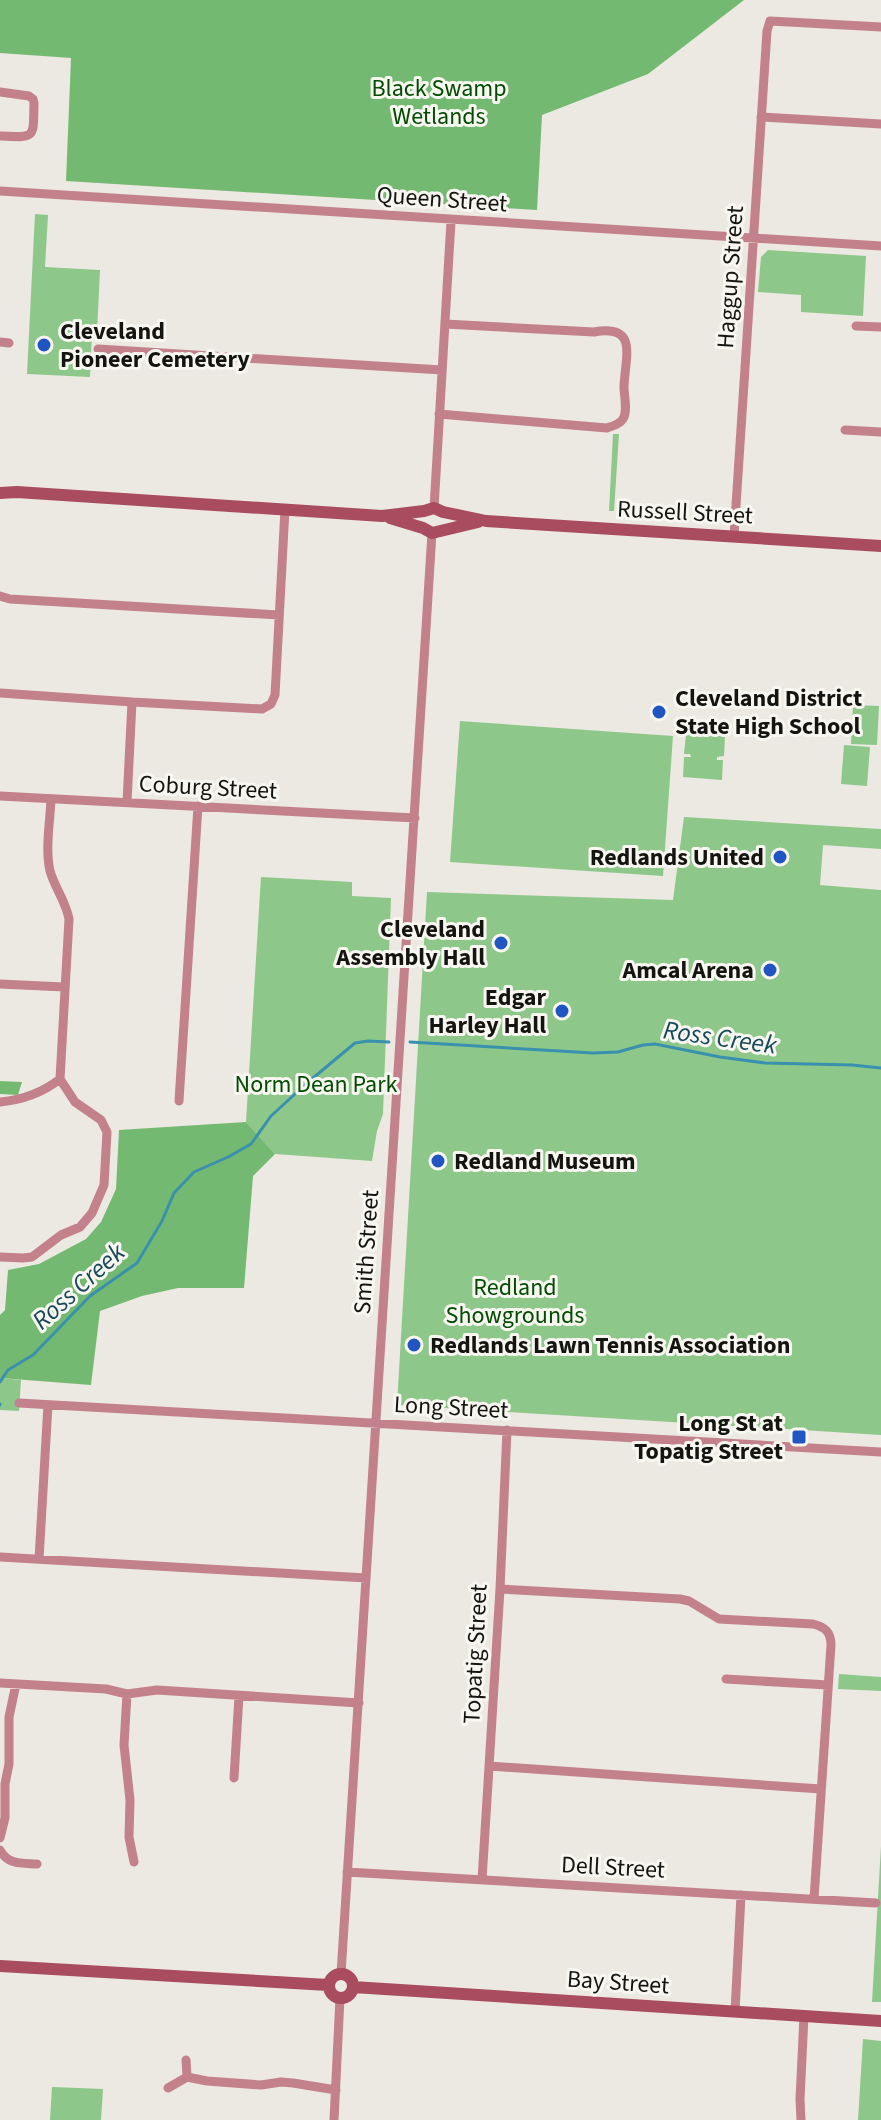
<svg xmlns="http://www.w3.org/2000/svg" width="881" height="2120" viewBox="0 0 881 2120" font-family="'Source Sans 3',sans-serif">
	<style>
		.green { fill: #8ec78a }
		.forest { fill: #74b971 }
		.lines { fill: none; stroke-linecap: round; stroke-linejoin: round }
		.stream { stroke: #3a91ae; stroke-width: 3 }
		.street { stroke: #c3818c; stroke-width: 9 }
		.secondary { stroke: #aa4c60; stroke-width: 12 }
		.poi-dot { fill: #2155c2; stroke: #f8f6f0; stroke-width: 3 }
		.labels { text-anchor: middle; stroke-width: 6; stroke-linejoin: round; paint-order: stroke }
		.park-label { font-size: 24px; fill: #004c01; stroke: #f8f6f0 }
		.street-label { font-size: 24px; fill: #141411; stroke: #f8f6f0 }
		.poi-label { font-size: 24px; font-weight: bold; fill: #141411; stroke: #f8f6f0; text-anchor: end }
		.water-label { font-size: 26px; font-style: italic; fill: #16495b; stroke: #f8f6f0 }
	</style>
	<rect width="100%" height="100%" fill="#ebe9e2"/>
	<path class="green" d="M35,214L48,215L45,267L100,270L97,333H92L90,377L27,374Z
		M768,250L866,256L863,316L801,312V295L758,292L761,257Z
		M613,434H619L614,511H609Z
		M853,705L879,706L877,745L851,744Z
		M460,721L673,736L663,876L450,862Z
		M686,734L725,736L724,756L717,757V760H723L722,780L683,777L684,757H691L690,754H684Z
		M844,745L870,747L867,786L841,784Z
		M684,817L881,829V849L823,845L820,885L881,890V1435L397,1405L427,892L673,900Z
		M261,877L352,882V896L391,898L383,1114L377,1131L372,1161L275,1154L246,1122Z
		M0,1378L21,1380L19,1411L0,1410Z
		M839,1674L881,1677V1691L838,1689Z
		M881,1846V2002H872Z
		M863,2039L881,2041V2120H858Z
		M52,2087L103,2089L101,2120H50Z"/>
	<path class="forest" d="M0,0H744L648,74L542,115L537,210L66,181L71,58L0,53Z
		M0,1081L22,1082L18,1095L0,1094Z
		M246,1122L275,1154L253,1176L244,1288H178L142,1296L100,1311L91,1385L0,1378V1315L5,1310L8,1270L39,1264L86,1239L101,1222L116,1189L119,1130Z"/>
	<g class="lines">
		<path class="stream" d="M410,1042L593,1053L618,1052L643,1045L655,1044L720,1057L765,1063L852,1065L881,1068
			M0,1382L8,1370L33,1355L90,1296L137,1263L162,1221L174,1193L194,1172L228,1157L251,1144L271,1116L307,1083L355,1043L368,1041L389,1042
			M0,1404V1405"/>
		<path class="street" d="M0,92L29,96L33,99L34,103C33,138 37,138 0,136
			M761,117L881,124
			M0,191L881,246
			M856,326L881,327
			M0,342L9,343
			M98,349L442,370
			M439,414L607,428C613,426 620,424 623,419C628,411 624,396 624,387C625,357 639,324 594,332L445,324
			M845,430L881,432
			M434,508L451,221
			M734,536L767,31L770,21L881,27
			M0,596L10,599L279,615
			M0,693L132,702
			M0,796L415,818
			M51,799C50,822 45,849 50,871C55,888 66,902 69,919L60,1079
			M127,802L132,702L262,709L271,704L275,695L285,509
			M0,984L64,987
			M179,1101L198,806
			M0,1102C22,1100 42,1093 60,1079
			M0,1257L23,1258L32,1257L61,1235L80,1227L92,1213L104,1185L107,1132L101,1120L75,1102L60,1079
			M19,1403L881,1452
			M0,1557L366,1578
			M39,1559L48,1405
			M500,1589L680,1599L689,1601L719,1619L813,1624C825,1627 831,1632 831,1645L814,1899
			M726,1679L828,1685
			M0,1683L106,1689L127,1694L157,1690L359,1703
			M127,1694L124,1745L130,1800L129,1837L134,1862
			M489,1766L821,1789
			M234,1778L239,1696
			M0,1838L5,1818V1784L9,1764V1717L16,1684
			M0,1850C8,1865 22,1863 37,1864
			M347,1872L876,1903
			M482,1880L500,1589L507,1430
			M341,1974L432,533
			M735,2012L741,1895
			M187,2077L207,2081L261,2085L281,2082L293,2083L336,2090
			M168,2088L187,2077L186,2060
			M334,2120L340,1998
			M801,2120L800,2099L804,2016"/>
		<path class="secondary" d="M0,493L17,492L382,516L424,511L434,508L443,512L486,521L881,546
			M390,518L423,528L432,533L478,522
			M0,1966L328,1985
			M329 1986a12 12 0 1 1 24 0a12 12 0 1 1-24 0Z
			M353,1987L881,2021"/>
	</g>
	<g class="poi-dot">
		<circle cx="44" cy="345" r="8"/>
		<circle cx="659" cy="712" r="8"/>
		<circle cx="780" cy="857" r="8"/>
		<circle cx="501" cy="943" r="8"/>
		<circle cx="770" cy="970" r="8"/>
		<circle cx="562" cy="1011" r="8"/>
		<circle cx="438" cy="1161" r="8"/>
		<circle cx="414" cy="1345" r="8"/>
		<rect x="791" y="1429" width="16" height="16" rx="4"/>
	</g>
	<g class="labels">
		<g class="park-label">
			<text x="439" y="96">Black Swamp<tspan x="439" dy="28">Wetlands</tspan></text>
			<text x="316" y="1092">Norm Dean Park</text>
			<text x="515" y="1295">Redland<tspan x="515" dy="28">Showgrounds</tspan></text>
		</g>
		<g class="street-label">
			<text transform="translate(442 199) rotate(4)" y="8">Queen Street</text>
			<text transform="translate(730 277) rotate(-86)" y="8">Haggup Street</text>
			<text transform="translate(685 512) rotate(3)" y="8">Russell Street</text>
			<text transform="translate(208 787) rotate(3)" y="8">Coburg Street</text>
			<text transform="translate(366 1252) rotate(-86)" y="8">Smith Street</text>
			<text transform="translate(451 1407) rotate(3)" y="8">Long Street</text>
			<text transform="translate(475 1654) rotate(-87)" y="8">Topatig Street</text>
			<text transform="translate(613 1867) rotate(3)" y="8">Dell Street</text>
			<text transform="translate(618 1982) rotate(4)" y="8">Bay Street</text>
		</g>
		<g class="poi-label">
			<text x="60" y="339" text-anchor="start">Cleveland<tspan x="60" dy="28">Pioneer Cemetery</tspan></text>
			<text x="675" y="706" text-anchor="start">Cleveland District<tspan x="675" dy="28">State High School</tspan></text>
			<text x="764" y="865">Redlands United</text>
			<text x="485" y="937">Cleveland<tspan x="485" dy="28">Assembly Hall</tspan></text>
			<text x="754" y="978">Amcal Arena</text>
			<text x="546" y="1005">Edgar<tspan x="546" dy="28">Harley Hall</tspan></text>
			<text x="454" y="1169" text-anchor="start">Redland Museum</text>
			<text x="430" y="1353" text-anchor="start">Redlands Lawn Tennis Association</text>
			<text x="783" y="1431">Long St at<tspan x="783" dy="28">Topatig Street</tspan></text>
		</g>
		<g class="water-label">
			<text transform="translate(720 1037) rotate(8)" y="9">Ross Creek</text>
			<text transform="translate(78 1286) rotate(-42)" y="9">Ross Creek</text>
		</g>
	</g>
</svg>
